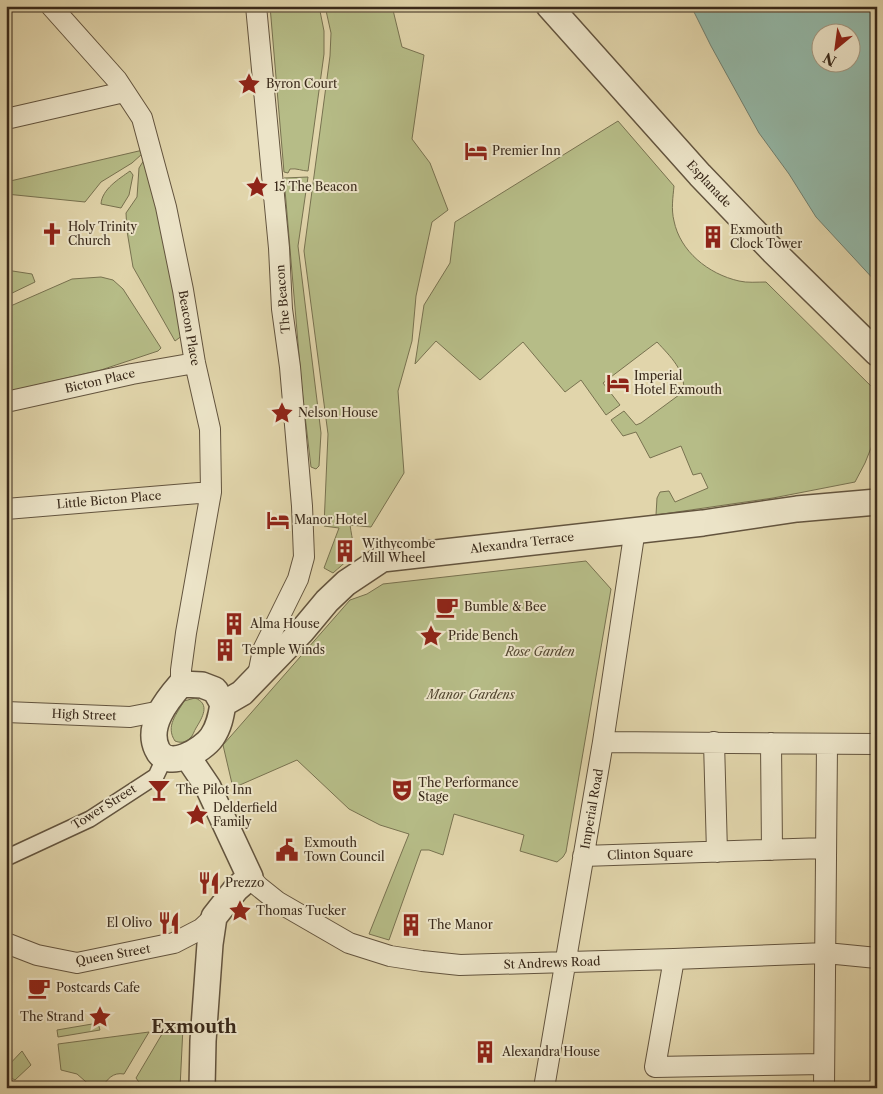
<svg xmlns="http://www.w3.org/2000/svg" width="883" height="1094" viewBox="0 0 883 1094" font-family="'Libre Caslon Text',serif">
	<style>
		.green { fill: #b6bc87; stroke: #787250 }
		.water { fill: #94b9a9; stroke: #707f70; fill-rule: evenodd }
		.lines { fill: none; stroke-linecap: round; stroke-linejoin: round }
		.pedestrian-casing { stroke: #63543e; stroke-width: 18 }
		.minor-casing { stroke: #63543e; stroke-width: 22 }
		.tertiary-casing { stroke: #63543e; stroke-width: 28 }
		.pedestrian { stroke: #ece4c8; stroke-width: 15 }
		.minor { stroke: #ece4c8; stroke-width: 20 }
		.tertiary { stroke: #ece4c8; stroke-width: 25 }
		.labels { text-anchor: middle; stroke-width: 4; stroke-linejoin: round; paint-order: stroke }
		.poi-label { font-size: 12px; fill: #39291a; stroke: #ece4c8; text-anchor: start }
		.street-label { font-size: 12px; fill: #39291a; stroke: #ece4c8 }
		.park-label { font-size: 12px; font-style: italic; fill: #524630; stroke: #ece4c8 }
		.district-label { font-size: 18px; font-weight: bold; fill: #39291a; stroke: #ece4c8 }
	</style>
	<rect width="100%" height="100%" fill="#e1d5ab"/>
	<filter id="stains"><feTurbulence type="fractalNoise" baseFrequency=".004" numOctaves="4"/><feColorMatrix values="0 0 0 0 .2 0 0 0 0 .09 0 0 0 0 .02 0 0 0 .5 -.17"/></filter>
	<radialGradient id="worn" r=".72"><stop offset=".6" stop-color="#630" stop-opacity="0"/><stop offset="1" stop-color="#630" stop-opacity=".3"/></radialGradient>
	<path class="green" d="M270,6H319L324,31V54L308,171C302,171 297,168 290,169L288,173L284,172Z
		M325,6H392L402,47L424,55L412,139L430,163L448,210L432,222L416,296L412,341L398,391L404,473L371,527L350,525C355,557 358,551 333,573L324,568L339,528L324,526L328,434L304,251L330,56L331,33Z
		M618,121L674,186C673,197 671,209 674,221C680,251 708,274 739,281C747,283 757,282 766,282L877,392V433L865,463L855,482L773,498L656,515L657,498L660,492L669,491L675,502L708,488L701,473L693,475L681,446L650,458L636,432L623,436L611,420L624,411L636,425L641,423L683,392C687,372 670,356 657,342L603,383L620,405L606,415L581,380L565,392L523,342L480,380L436,341L415,364L424,305L450,263L455,222Z
		M143,150L142,154L132,163L101,182L85,202L6,194V182Z
		M144,160L148,162L183,335L175,341L133,267L127,231L126,213L137,197L139,168Z
		M130,171L133,175L129,195L121,208L101,204C102,189 119,179 130,171Z
		M308,177L298,246L321,433L319,466L316,469L311,467L302,390L284,178Z
		M6,270L32,274L35,282L6,296Z
		M101,277L113,280L123,289L161,348L158,351L101,370L6,392V308L72,279Z
		M586,561L611,589L566,852L563,857L557,862L520,851L524,835L454,814L443,855L429,850H421L389,940L369,934L409,834L380,825L349,809L297,760L233,788L223,745L350,600L367,594L383,584Z
		M195,698C211,704 202,718 196,728C194,731 193,736 190,738C186,743 180,743 175,741C165,726 177,714 184,701Z
		M98,1023L100,1030L58,1037L57,1030Z
		M183,1027L180,1088H143L136,1078L165,1029Z
		M149,1032L124,1074C113,1072 107,1079 102,1088H93L77,1074L61,1070L58,1044Z
		M22,1051L31,1065L15,1080L6,1075V1068Z"/>
	<path class="water" d="M691,6H877V283L816,217L789,174L759,133L711,46ZM820,32H850V62H820Z"/>
	<g class="lines">
		<defs>
			<path id="pedestrian" d="M6,858L90,819L156,776L165,757"/>
			<path id="minor" d="M51,6L117,80L142,118L166,207L183,290L195,363L210,429L211,492L186,633L181,670V684
				M256,6L279,248L282,309L290,367L302,506L304,557L298,579L263,650L258,675
				M6,119L124,92
				M6,402L132,374L195,363
				M6,509L211,492
				M6,712L130,717L161,711
				M603,742L877,744
				M714,742L717,852
				M771,743L772,850
				M583,856L825,848
				M250,877L258,886L278,902L349,943L390,956L422,961L460,965L674,959L826,953L877,958
				M6,943L37,955L77,963L174,943L201,929L214,917
				M674,959L655,1067L824,1064
				M544,1088L603,742L635,529
				M824,1088L827,744"/>
			<path id="tertiary" d="M549,6L700,175L774,252L877,353
				M181,684L202,685L215,690L223,704C221,716 219,727 212,737C203,750 167,772 157,749C146,726 167,700 181,684Z
				M223,704L242,693L302,631L327,601L346,583L382,559L703,523L797,509L877,502
				M187,756L208,787L250,877L236,889L214,917L210,944L203,1041L202,1088"/>
		</defs>
		<use href="#pedestrian" class="pedestrian-casing"/>
		<use href="#minor" class="minor-casing"/>
		<use href="#tertiary" class="tertiary-casing"/>
		<use href="#pedestrian" class="pedestrian"/>
		<use href="#minor" class="minor"/>
		<use href="#tertiary" class="tertiary"/>
	</g>
	<defs>
		<symbol id="sight-bare" viewBox="-9 -9 18 18"><path d="M0-6L1.8-2.2L6-1.7L2.9 1.2L3.7 5.4L0 3.3L-3.7 5.4L-2.9 1.2L-6-1.7L-1.8-2.2Z" fill="#8f2418" stroke="#ece4c8" stroke-width="2.5" paint-order="stroke"/></symbol>
		<symbol id="hotel-bare" viewBox="-9 -9 18 18"><path d="M-6-4.5h1.5V1H6V5H4.5V3h-9V5H-6ZM-4 0a1.8 1.8 0 1 1 3.6 0ZM.5 0V-2.5h3Q6-2.5 6 0Z" fill="#8f2418" stroke="#ece4c8" stroke-width="2.5" paint-order="stroke"/></symbol>
		<symbol id="church-bare" viewBox="-9 -9 18 18"><path d="M-1.2-6h2.4v3.5h3.3v2.4h-3.3V6h-2.4V-.1h-3.3v-2.4h3.3Z" fill="#8f2418" stroke="#ece4c8" stroke-width="2.5" paint-order="stroke"/></symbol>
		<symbol id="building-bare" viewBox="-9 -9 18 18"><path d="M-4-6H4V6H1V3H-1V6H-4ZM-2.5-4.3h1.7v1.8h-1.7ZM.8-4.3h1.7v1.8H.8ZM-2.5-1h1.7V.8h-1.7ZM.8-1h1.7V.8H.8Z" fill="#8f2418" stroke="#ece4c8" stroke-width="2.5" paint-order="stroke"/></symbol>
		<symbol id="cafe-bare" viewBox="-9 -9 18 18"><path d="M-5.5-4.5H6V0H3Q3 3.5 0 3.5H-2.5Q-5.5 3.5-5.5 0ZM3-3.2v2h1.7v-2ZM-6 4.5H4V6H-6Z" fill="#8f2418" stroke="#ece4c8" stroke-width="2.5" paint-order="stroke"/></symbol>
		<symbol id="bar-bare" viewBox="-9 -9 18 18"><path d="M-6-5H6L.8 .8V4.5H3.5V6h-7V4.5H-.8V.8Z" fill="#8f2418" stroke="#ece4c8" stroke-width="2.5" paint-order="stroke"/></symbol>
		<symbol id="theatre-bare" viewBox="-9 -9 18 18"><path d="M-5-5.5Q0-4 5-5.5V0Q5 5 0 6Q-5 5-5 0ZM-3.3-2.5H-1v1.5H-3.3ZM1-2.5H3.3v1.5H1ZM-2.8 1Q0 5.5 2.8 1Z" fill="#8f2418" stroke="#ece4c8" stroke-width="2.5" paint-order="stroke"/></symbol>
		<symbol id="civic-bare" viewBox="-9 -9 18 18"><path d="M-.6-6.5H3V-4.5H.6V-3L4-1V1h2V6H-6V1h2V-1L-.6-3ZM-1.2 2.5V6h2.4V2.5Z" fill="#8f2418" stroke="#ece4c8" stroke-width="2.5" paint-order="stroke"/></symbol>
		<symbol id="restaurant-bare" viewBox="-9 -9 18 18"><path d="M-5-6h1v4h1v-4h1v4h1v-4h1v5L-1.5 .5V6h-2V.5L-5-1ZM5-6V6H3V1.5H1.5Q1.5-4 5-6Z" fill="#8f2418" stroke="#ece4c8" stroke-width="2.5" paint-order="stroke"/></symbol>
	</defs>
	<g fill-rule="evenodd">
		<use href="#sight-bare" x="233" y="68" width="32" height="32"/>
		<use href="#hotel-bare" x="460" y="135" width="32" height="32"/>
		<use href="#sight-bare" x="241" y="171" width="32" height="32"/>
		<use href="#church-bare" x="36" y="218" width="32" height="32"/>
		<use href="#building-bare" x="697" y="221" width="32" height="32"/>
		<use href="#hotel-bare" x="602" y="367" width="32" height="32"/>
		<use href="#sight-bare" x="266" y="397" width="32" height="32"/>
		<use href="#hotel-bare" x="262" y="504" width="32" height="32"/>
		<use href="#building-bare" x="329" y="535" width="32" height="32"/>
		<use href="#cafe-bare" x="431" y="591" width="32" height="32"/>
		<use href="#building-bare" x="218" y="608" width="32" height="32"/>
		<use href="#sight-bare" x="415" y="620" width="32" height="32"/>
		<use href="#building-bare" x="209" y="634" width="32" height="32"/>
		<use href="#bar-bare" x="143" y="774" width="32" height="32"/>
		<use href="#theatre-bare" x="386" y="774" width="32" height="32"/>
		<use href="#sight-bare" x="181" y="799" width="32" height="32"/>
		<use href="#civic-bare" x="271" y="834" width="32" height="32"/>
		<use href="#restaurant-bare" x="193" y="867" width="32" height="32"/>
		<use href="#sight-bare" x="224" y="895" width="32" height="32"/>
		<use href="#restaurant-bare" x="153" y="907" width="32" height="32"/>
		<use href="#building-bare" x="395" y="909" width="32" height="32"/>
		<use href="#cafe-bare" x="23" y="972" width="32" height="32"/>
		<use href="#sight-bare" x="84" y="1001" width="32" height="32"/>
		<use href="#building-bare" x="469" y="1036" width="32" height="32"/>
	</g>
	<g class="labels">
		<g class="poi-label">
			<text x="266" y="88">Byron Court</text>
			<text x="492" y="155">Premier Inn</text>
			<text x="274" y="191">15 The Beacon</text>
			<text x="68" y="231">Holy Trinity<tspan x="68" dy="14">Church</tspan></text>
			<text x="730" y="234">Exmouth<tspan x="730" dy="14">Clock Tower</tspan></text>
			<text x="634" y="380">Imperial<tspan x="634" dy="14">Hotel Exmouth</tspan></text>
			<text x="298" y="417">Nelson House</text>
			<text x="294" y="524">Manor Hotel</text>
			<text x="362" y="548">Withycombe<tspan x="362" dy="14">Mill Wheel</tspan></text>
			<text x="464" y="611">Bumble &amp; Bee</text>
			<text x="250" y="628">Alma House</text>
			<text x="448" y="640">Pride Bench</text>
			<text x="242" y="654">Temple Winds</text>
			<text x="418" y="787">The Performance<tspan x="418" dy="14">Stage</tspan></text>
			<text x="176" y="794">The Pilot Inn</text>
			<text x="213" y="812">Delderfield<tspan x="213" dy="14">Family</tspan></text>
			<text x="304" y="847">Exmouth<tspan x="304" dy="14">Town Council</tspan></text>
			<text x="225" y="887">Prezzo</text>
			<text x="256" y="915">Thomas Tucker</text>
			<text x="152" y="927" text-anchor="end">El Olivo</text>
			<text x="428" y="929">The Manor</text>
			<text x="56" y="992">Postcards Cafe</text>
			<text x="84" y="1021" text-anchor="end">The Strand</text>
			<text x="502" y="1056">Alexandra House</text>
		</g>
		<g class="street-label">
			<text transform="translate(709 184) rotate(47)" y="4">Esplanade</text>
			<text transform="translate(283 299) rotate(-95)" y="4">The Beacon</text>
			<text transform="translate(189 328) rotate(80)" y="4">Beacon Place</text>
			<text transform="translate(100 381) rotate(-13)" y="4">Bicton Place</text>
			<text transform="translate(109 500) rotate(-5)" y="4">Little Bicton Place</text>
			<text transform="translate(522 543) rotate(-7)" y="4">Alexandra Terrace</text>
			<text transform="translate(84 715) rotate(2)" y="4">High Street</text>
			<text transform="translate(104 807) rotate(-32)" y="4">Tower Street</text>
			<text transform="translate(592 809) rotate(-80)" y="4">Imperial Road</text>
			<text transform="translate(650 854) rotate(-2)" y="4">Clinton Square</text>
			<text transform="translate(113 955) rotate(-10)" y="4">Queen Street</text>
			<text transform="translate(552 963) rotate(-2)" y="4">St Andrews Road</text>
		</g>
		<g class="park-label">
			<text x="540" y="656">Rose Garden</text>
			<text x="471" y="699">Manor Gardens</text>
		</g>
		<g class="district-label">
			<text x="194" y="1033">Exmouth</text>
		</g>
	</g>
	<rect width="883" height="1094" fill="none" stroke="#e1d5ab" stroke-width="25"/>
	<rect x="8" y="8" width="868" height="1079" fill="none" stroke="#39291a" stroke-width="2.5"/>
	<rect x="12" y="12" width="858" height="1069" fill="none" stroke="#39291a"/>
	<g transform="translate(836 48) rotate(209)"><circle r="24" fill="#ece4c8" stroke="#a49982"/>
	<path d="M0-4L9 19L0 12L-9 19Z" fill="#8f2418"/>
	<text y="-8" font-size="14" font-weight="bold" text-anchor="middle" fill="#39291a">N</text>
	</g>
	<rect width="100%" height="100%" filter="url(#stains)"/>
	<rect width="100%" height="100%" fill="url(#worn)"/>
</svg>
